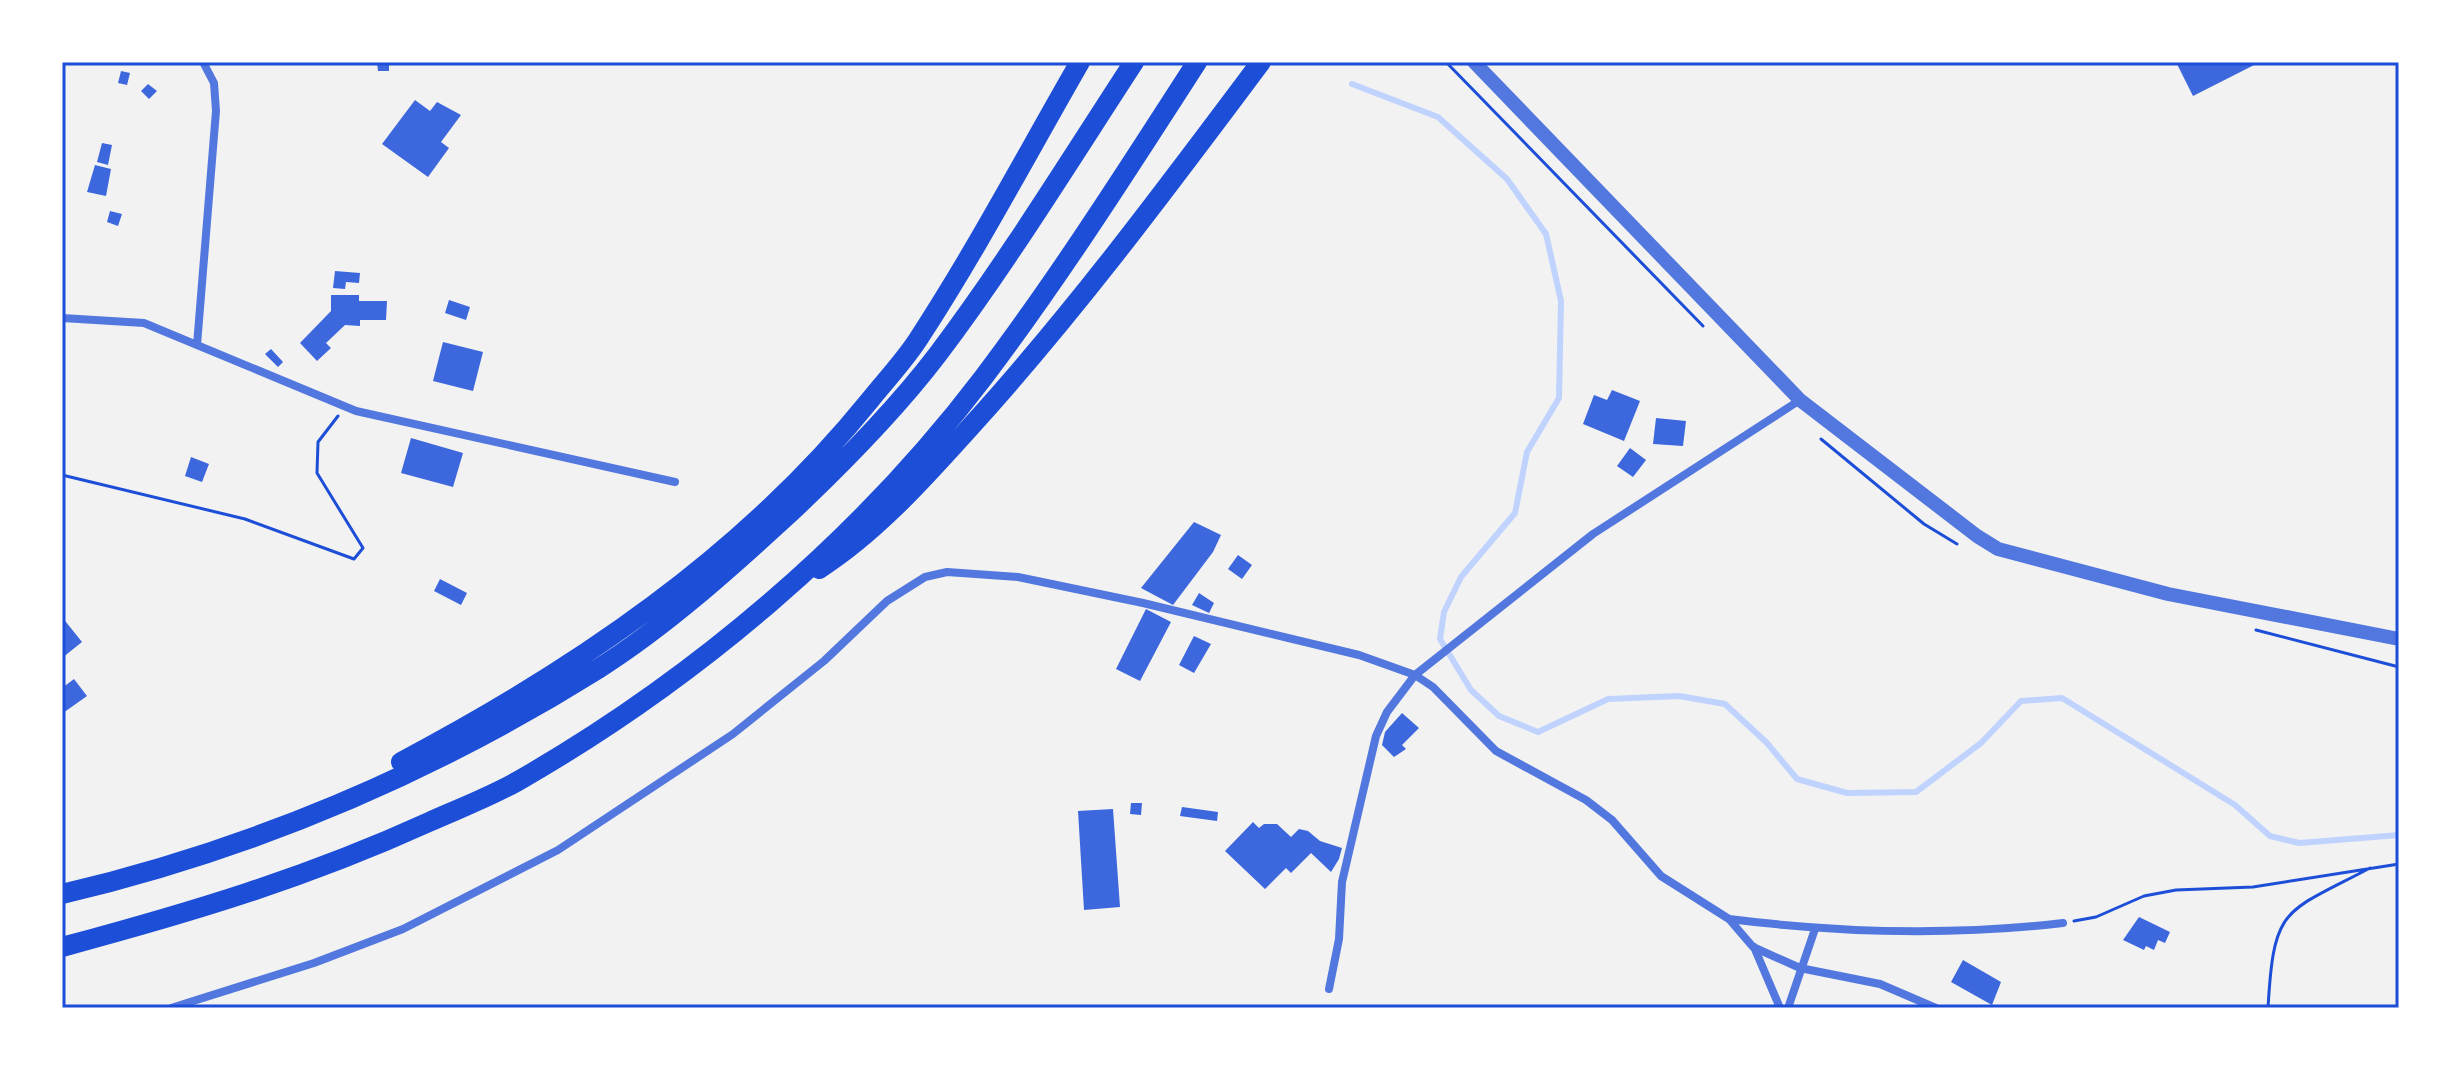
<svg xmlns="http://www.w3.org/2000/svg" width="2461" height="1070" viewBox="0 0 2461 1070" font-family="Jost,sans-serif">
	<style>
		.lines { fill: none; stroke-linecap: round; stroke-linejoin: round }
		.stream { stroke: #bfd3fe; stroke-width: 6 }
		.building { fill: #3d67dc }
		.path { stroke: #1d4ed8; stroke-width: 3 }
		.minor { stroke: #5277de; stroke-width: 8 }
		.tertiary { stroke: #5277de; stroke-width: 14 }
		.motorway { stroke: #1d4ed8; stroke-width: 20 }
		.neatline { fill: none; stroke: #1d4ed8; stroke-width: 3 }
	</style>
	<rect width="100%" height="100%" fill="#f2f2f2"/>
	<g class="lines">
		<path class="stream" d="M1352,84L1438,117L1507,179L1546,234L1561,301L1559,398L1527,452L1515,513L1461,577L1444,612L1440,639L1471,690L1499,716L1538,732L1608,699L1679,696L1725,704L1767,743L1797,779L1847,793L1916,792L1981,743L2021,701L2062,698L2235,805L2270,836L2299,843L2399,835"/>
	</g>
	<path class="building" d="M377,62H389V71H378Z
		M2176,62H2260L2193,96Z
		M121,71L130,73L127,85L118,83Z
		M148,84L157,91L149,99L141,91Z
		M415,100L430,111L437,102L461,115L441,142L449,148L428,177L382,144Z
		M102,143L112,145L108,165L97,162Z
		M95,165L111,169L106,196L87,192Z
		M110,211L122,214L118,226L107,222Z
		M335,271L360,273L359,283L346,282L345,289L333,288Z
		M331,295H359V301H387L386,320H360V326L345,325L326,343L331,348L317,361L300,343L331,311Z
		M449,300L470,307L466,320L445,313Z
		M443,342L483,352L473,391L433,381Z
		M271,349L283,362L278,367L265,354Z
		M1612,390L1640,401L1624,441L1583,424L1594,395L1607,400Z
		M1656,418L1686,421L1683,446L1653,444Z
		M411,438L463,453L453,487L401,473Z
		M1630,448L1646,460L1633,477L1617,466Z
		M191,457L209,464L202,482L185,476Z
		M1194,522L1221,535L1213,552L1173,605L1141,588Z
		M1238,555L1252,565L1242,579L1228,569Z
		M440,579L467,593L461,605L434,591Z
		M1199,593L1214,603L1209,613L1192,605Z
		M1146,609L1171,622L1140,681L1116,669Z
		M62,617L82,642L62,658Z
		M1194,636L1211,644L1194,673L1179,665Z
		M74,679L87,696L63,713L62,688Z
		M1402,713L1419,728L1402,745L1406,749L1394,757L1382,745L1385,732Z
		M1131,803H1142L1141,815L1130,814Z
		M1182,807L1218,812L1217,821L1180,816Z
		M1113,809L1120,907L1084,910L1078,811Z
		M1253,822L1259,828L1264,824H1277L1291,837L1299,829L1308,831L1320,841L1342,848L1339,859L1331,872L1311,853L1291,873L1286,868L1265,889L1225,851Z
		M2139,917L2170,932L2165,943L2158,940L2154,950L2146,946L2144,950L2123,940Z
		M1963,960L2001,982L1992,1005L1951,982Z"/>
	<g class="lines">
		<path class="path" d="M1446,62L1703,326
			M1821,439L1924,524L1957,544
			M62,475L245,519L354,559L363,548L317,473L318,442L338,416
			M2256,630L2399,667
			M2074,921L2096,917L2144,896L2176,890L2253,887L2399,864
			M2268,1008C2274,905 2283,914 2370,868"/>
		<path class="minor" d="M62,318L144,323L356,411L675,482
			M197,345L216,111L214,83L203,62
			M1729,919C1841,933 1951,936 2063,923
			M1754,947L1780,1008
			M1329,989L1339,939L1342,882L1376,736L1387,712L1415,675L1593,534L1800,400
			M171,1008L314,963L403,929L558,850L733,734L824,661L887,601L925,577L947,572L1018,577L1143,603L1359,655L1415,675L1433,687L1496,751L1586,800L1612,820L1661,876L1729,919L1753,947L1800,968L1880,984L1936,1008
			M1788,1008L1815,929"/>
		<path class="tertiary" d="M1474,62L1800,400L1977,536L1998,549L2168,594L2399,639"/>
		<path class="motorway" d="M819,569C878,531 927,475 973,424C1077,309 1168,186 1261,62
			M401,762C577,669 744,556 870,400C886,380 905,360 919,338C977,249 1027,154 1080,62
			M62,894C253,849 432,773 598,669C667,625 729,569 789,514C841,465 894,412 938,354C1008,261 1070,160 1134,62
			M62,947C192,912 306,878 429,822C458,809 490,797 518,781C694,680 860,540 983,378C1060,276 1128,169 1197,62"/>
	</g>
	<rect width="2461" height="1070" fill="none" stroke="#ffffff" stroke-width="128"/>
	<rect x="64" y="64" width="2333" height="942" class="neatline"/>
</svg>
